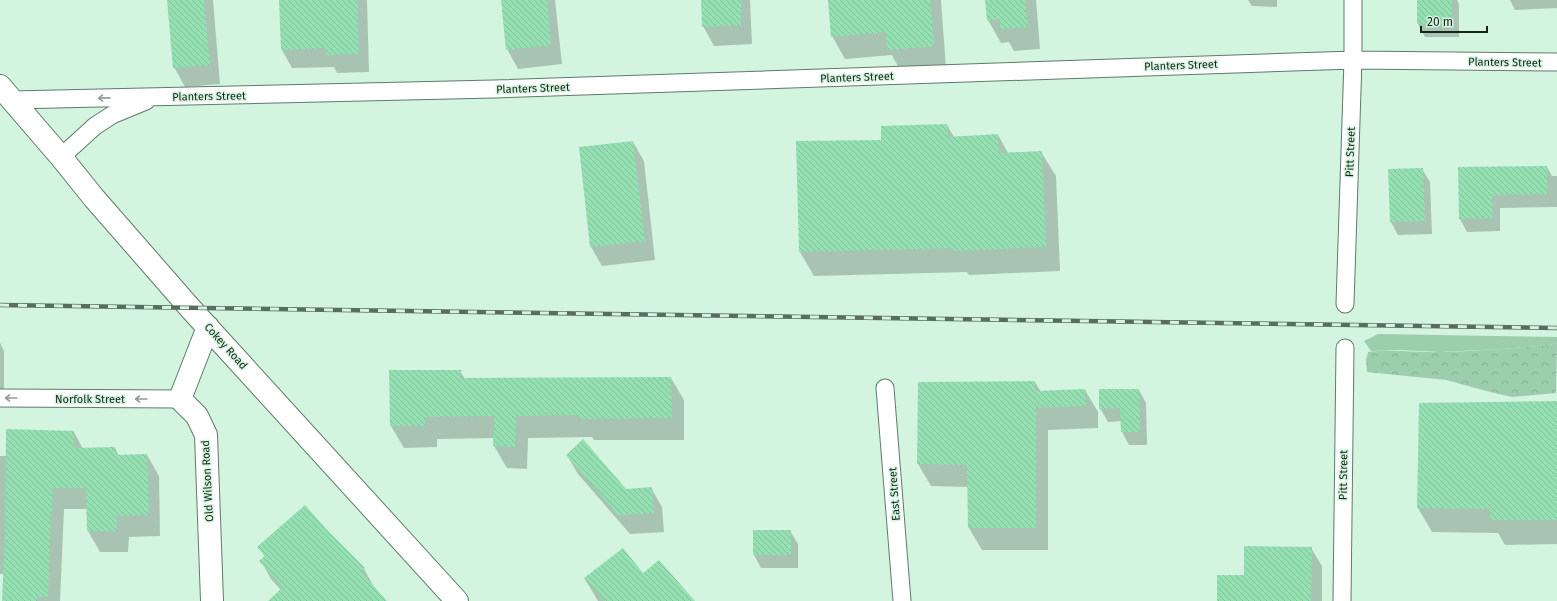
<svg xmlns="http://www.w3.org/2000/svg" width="1557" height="601" viewBox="0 0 1557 601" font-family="'Fira Sans',sans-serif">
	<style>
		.green { fill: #9cceae }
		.forest { fill: url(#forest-crowns) }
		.shadow { fill: #0003 }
		.building { fill: url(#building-back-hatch) }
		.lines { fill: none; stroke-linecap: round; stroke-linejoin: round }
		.street-casing { stroke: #5e7c69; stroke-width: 19 }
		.secondary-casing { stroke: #5e7c69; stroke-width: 24 }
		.street { stroke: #fff; stroke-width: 17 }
		.secondary { stroke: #fff; stroke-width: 22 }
		.rail-casing { stroke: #586c5f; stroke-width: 4.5 }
		.rail { stroke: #d3f4de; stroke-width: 3; stroke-dasharray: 9; stroke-linecap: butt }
		.oneway { stroke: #979c98 }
		.labels { text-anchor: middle; stroke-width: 3; stroke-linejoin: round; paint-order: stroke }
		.street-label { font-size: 11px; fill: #17231b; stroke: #d3f4de }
	</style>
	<defs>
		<pattern id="forest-crowns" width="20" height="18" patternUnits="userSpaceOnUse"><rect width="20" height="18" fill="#9cceae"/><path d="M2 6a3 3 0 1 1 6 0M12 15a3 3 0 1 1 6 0" fill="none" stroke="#86b195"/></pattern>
		<pattern id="building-back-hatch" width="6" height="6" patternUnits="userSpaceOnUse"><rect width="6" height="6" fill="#94e0b2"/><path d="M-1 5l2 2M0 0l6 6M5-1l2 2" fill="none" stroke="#7fc098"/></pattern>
	</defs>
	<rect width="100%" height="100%" fill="#d3f4de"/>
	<path class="green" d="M1378,334L1557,337V343L1550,345L1502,349L1440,352L1400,350L1371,351L1364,341Z"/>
	<path class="forest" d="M1557,343L1556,393L1512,397L1490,392L1446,380L1367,372L1366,360L1368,352C1393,349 1417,353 1442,352C1478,351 1514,348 1550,345Z"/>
	<path class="shadow" d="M168,0H213L220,84L185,87L174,67Z
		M280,0H367L369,72L337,73L334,67L292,68L282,50Z
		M502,0H555L562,64L518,69L507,49Z
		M702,0H750L752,44L714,46L703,26Z
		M829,0H941L946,69L901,72L892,55L845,59L832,36Z
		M986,0H1036L1040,49L1014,51L1009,42L1001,43L988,20Z
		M1248,0H1277V7L1252,6Z
		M1418,0H1457L1459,4V37H1425L1418,24Z
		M1510,0H1557V8L1515,10Z
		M947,125L954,137L998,135L1008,153L1041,152L1056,176L1060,271L969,275L967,272L814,276L800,252L882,141Z
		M633,142L644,161L655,260L602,266L591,247Z
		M1547,167L1552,176H1557V207L1500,208V231L1467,232L1460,219L1459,168Z
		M1422,169L1430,182L1432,234L1398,235L1391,222Z
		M0,343L4,351V391H0Z
		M460,371L465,379L671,378L684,400V440H594L592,437L528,438L527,469L507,468L494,446V438L437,439V447L404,448L391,426Z
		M1035,382L1041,392L1085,390L1098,412V428L1048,430V550H982L969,528L968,487L931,486L918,464Z
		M1139,390L1146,403L1147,445H1129L1122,432V421L1108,422L1100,408Z
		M1557,402V544L1505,545L1498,533L1432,532L1418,508Z
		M74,432L83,449L115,448L119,456L147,455L159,476L160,536L129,537L128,552H100L88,531V509H64L60,601H3L4,574H0V456H7Z
		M567,455L626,490L651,488L662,507L664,532L630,534L578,474Z
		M790,531L798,544V568H761L754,555Z
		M328,533L364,569L374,587L386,601H269L281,590L271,579L261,561L265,557L259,547Z
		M1311,548L1322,566V601H1218L1245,576Z
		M643,574L694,601H598L585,579Z"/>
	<path class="building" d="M167,0H204L210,65L173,68Z
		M279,0H357L359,54L326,55L325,48L281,50Z
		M501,0H547L551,45L506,50Z
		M701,0H741V25L702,27Z
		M828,0H930L934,46L887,50L886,32L831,37Z
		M985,0H1025L1028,27L1000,29V19L987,21Z
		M1417,0H1452L1451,24H1417Z
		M947,124L948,137L998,134L999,153L1042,151L1046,247L954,251V248L799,252L796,141L881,140V126Z
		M633,141L645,241L590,247L579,147Z
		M1547,166V194L1492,195L1493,218L1459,219L1458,167Z
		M1423,168L1425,221L1390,222L1388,169Z
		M389,370H461V378L671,377L672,418L580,419V415L516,416L515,447L493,446L494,416L425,417V426H390Z
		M1035,381V391L1085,389L1086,406L1036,408V528H968L967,465L917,464L918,382Z
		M1099,389H1139L1140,432H1121L1120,408L1099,409Z
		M1557,401V520H1490V509L1417,508L1419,403Z
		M6,429L74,431V448L115,447L116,455L147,454L149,515L117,516V531H87L86,488H53L52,512H51L48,597H38L37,601H2L5,539Z
		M583,439L626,489L652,487L654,513L618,515L566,455Z
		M305,505L329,532L365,568L361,572L387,601H268L283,587L259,561L265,556L257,547Z
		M753,530H791V555H753Z
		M1244,546L1312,547L1311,601H1217V575H1244Z
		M623,548L643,573L659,560L695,601H605L584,578Z"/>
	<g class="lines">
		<defs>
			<path id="street" d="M12,100L494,89L1353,60L1557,62
				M61,157L95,126L112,115L146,101
				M1345,304L1353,60V0
				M885,388L902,601
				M0,398L180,399
				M1342,601L1345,348"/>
			<path id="secondary" d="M0,86L61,157L94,198L190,308L457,601
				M208,327L180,399L197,416L206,435L212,601"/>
		</defs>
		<use href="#street" class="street-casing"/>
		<use href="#secondary" class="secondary-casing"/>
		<use href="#street" class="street"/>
		<use href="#secondary" class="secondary"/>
		<defs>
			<path id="rail" d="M0,305L1557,328"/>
		</defs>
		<use href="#rail" class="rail-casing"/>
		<use href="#rail" class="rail"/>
	</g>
	<defs><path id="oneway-shaft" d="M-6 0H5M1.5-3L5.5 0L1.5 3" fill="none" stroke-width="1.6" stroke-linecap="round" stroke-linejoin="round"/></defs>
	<g class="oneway">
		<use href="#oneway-shaft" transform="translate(104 98) rotate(179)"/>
		<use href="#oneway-shaft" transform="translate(11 398) rotate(-180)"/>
		<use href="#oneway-shaft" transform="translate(141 399) rotate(-180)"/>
	</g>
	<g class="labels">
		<g class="street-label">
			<text transform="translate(1505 62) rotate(1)" y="4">Planters Street</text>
			<text transform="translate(1181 65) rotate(-2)" y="4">Planters Street</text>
			<text transform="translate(857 77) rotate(-2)" y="4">Planters Street</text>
			<text transform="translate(533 88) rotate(-2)" y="4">Planters Street</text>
			<text transform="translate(209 96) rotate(-1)" y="4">Planters Street</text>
			<text transform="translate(1350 152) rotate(-88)" y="4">Pitt Street</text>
			<text transform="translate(226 346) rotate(48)" y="4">Cokey Road</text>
			<text x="90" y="403">Norfolk Street</text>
			<text transform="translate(1343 475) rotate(-89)" y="4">Pitt Street</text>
			<text transform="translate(207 481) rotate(-93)" y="4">Old Wilson Road</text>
			<text transform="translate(894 494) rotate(-94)" y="4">East Street</text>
		</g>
	</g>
	<path d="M1421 26v6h66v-6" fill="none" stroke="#17231b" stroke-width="2"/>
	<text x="1427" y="26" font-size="12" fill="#17231b" stroke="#d3f4de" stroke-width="3" paint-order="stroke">20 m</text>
</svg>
